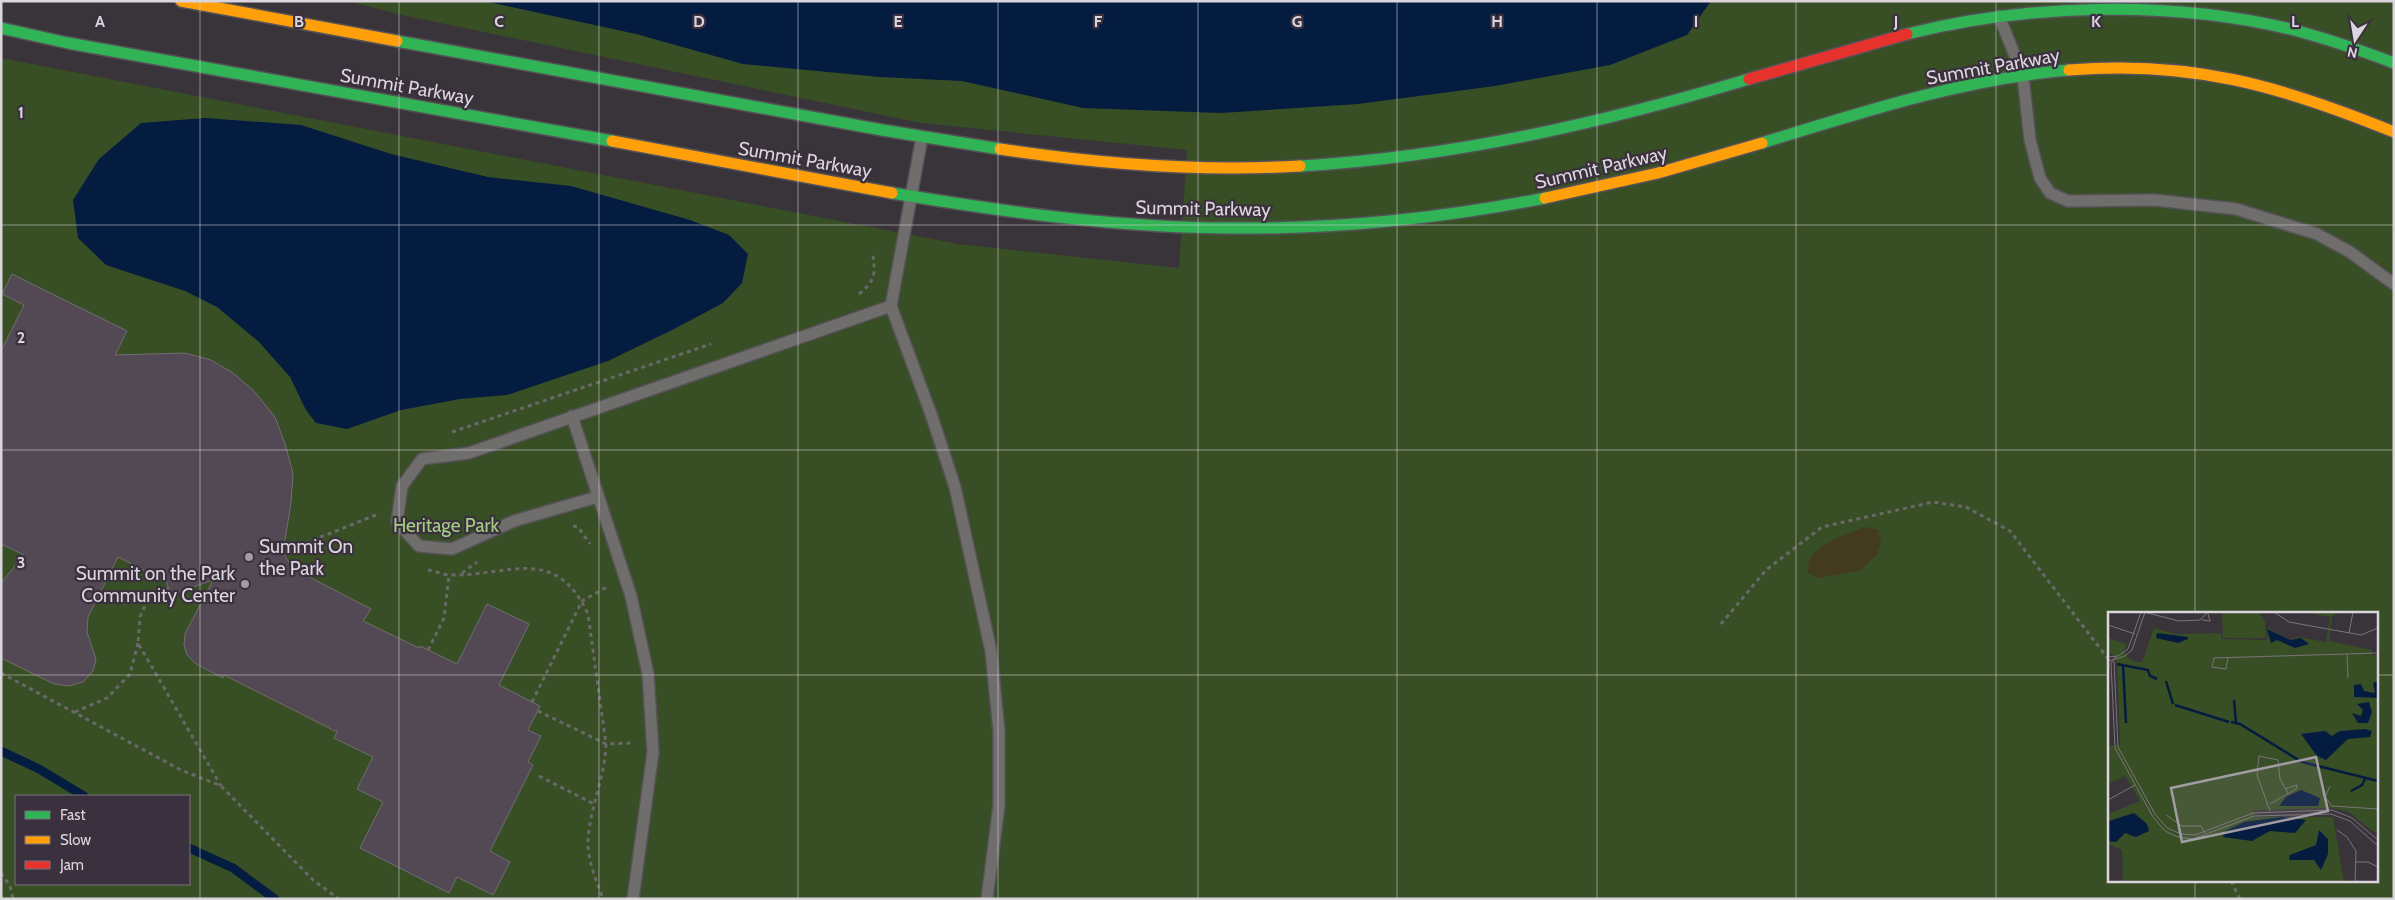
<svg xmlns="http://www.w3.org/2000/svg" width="2395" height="900" viewBox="0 0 2395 900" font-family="Cabin,sans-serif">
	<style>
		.green { fill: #384e24; fill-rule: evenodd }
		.sand { fill: #433b20 }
		.water { fill: #051c41 }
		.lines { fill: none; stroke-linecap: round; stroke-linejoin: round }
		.stream { stroke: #051c41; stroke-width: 9 }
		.building { fill: #534954; stroke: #726d72 }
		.lane-casing { stroke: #555257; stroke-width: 14 }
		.fast-casing { stroke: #555257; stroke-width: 14 }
		.slow-casing { stroke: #555257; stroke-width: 14 }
		.jam-casing { stroke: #555257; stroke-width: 14 }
		.path { stroke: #6a696a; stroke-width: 3; stroke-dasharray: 4 4; stroke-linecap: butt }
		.lane { stroke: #6f6e6c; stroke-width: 11 }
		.fast { stroke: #30b455; stroke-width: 11 }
		.slow { stroke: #ff9f0a; stroke-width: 11 }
		.jam { stroke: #e5322d; stroke-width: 11 }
		.grid { fill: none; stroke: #dbd5dd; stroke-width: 1; stroke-opacity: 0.55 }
		.poi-dot { fill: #a29da4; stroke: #3a303e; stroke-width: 2 }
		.labels { text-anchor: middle; stroke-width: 4.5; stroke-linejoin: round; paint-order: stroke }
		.street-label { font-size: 19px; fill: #dbd5dd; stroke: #3a303e }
		.park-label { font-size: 19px; fill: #a3ce81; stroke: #3a303e }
		.poi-label { font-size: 19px; fill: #dbd5dd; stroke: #3a303e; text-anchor: start }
		.inset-river { fill: none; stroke: #051c41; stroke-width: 2.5 }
		.inset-road { fill: none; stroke: #7a747b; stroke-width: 1 }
		.view { fill: #a29da4; fill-opacity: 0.15; stroke: #a29da4; stroke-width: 2.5 }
		.inset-edge { fill: none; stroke: #dbd5dd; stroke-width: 2.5 }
		.grid-label { font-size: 16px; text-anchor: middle; font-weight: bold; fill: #dbd5dd; stroke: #3a303e; stroke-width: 4.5; stroke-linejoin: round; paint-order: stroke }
	</style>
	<rect width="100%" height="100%" fill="#39343a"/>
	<path class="green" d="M347,1H2394V899H1V58L958,244L1179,268L1187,150L921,123L402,15ZM2109,614H2376V881H2109ZM16,796H189V884H16Z"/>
	<path class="sand" d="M1866,527L1878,530L1881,543L1877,555L1859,571L1818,578L1808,573C1808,569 1808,564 1809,561C1815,545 1851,531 1866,527Z"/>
	<path class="water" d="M484,1H1711L1687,35L1610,65L1495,86L1358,104L1221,113L1083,108L962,81L880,77L743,64L636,34Z
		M205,118L301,125L391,154L488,177L571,186L690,220L729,235L748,254L742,283L723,303L674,329L608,361L507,395L460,399L401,410L347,429L316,423L306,410L290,377L259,342L217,307L185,291L106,265L78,238L73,200L99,159L141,123Z"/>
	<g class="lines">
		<path class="stream" d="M1,751L39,769L84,796
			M189,848L233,868L275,899"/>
	</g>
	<path class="building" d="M12,274L127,331L115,355L185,353L211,360L233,373L254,391L275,417L285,444L293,473L291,503L283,552L292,568L371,609L363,621L419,648L420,646L457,664L487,604L529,624L499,685L540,706L528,730L541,736L528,762L533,765L490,851L510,862L493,895L457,877L449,893L360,848L383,802L357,789L373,757L334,738L337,732L224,675L223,678L196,664L187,655L184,645L185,634L213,580L171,595L166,581L118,557L88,617L87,632L96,659L93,671L83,682L69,686L54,684L1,658V583L24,555L1,544V351L24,305L2,294Z"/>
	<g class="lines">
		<defs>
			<path id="lane" d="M1999,16L2023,76L2030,140L2040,178L2050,193L2068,201L2155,200L2236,209L2317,234L2350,252L2394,284
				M922,137L891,306L931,414L955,487L991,651L999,731V805L987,899
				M572,416L631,596L648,674L653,752L633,899
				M597,497L514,521L452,549L419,546L397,522L402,486L422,459L469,453L891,306"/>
			<path id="fast" d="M1,28L68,43L612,141
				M1907,34C2027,4 2169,0 2290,29C2325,38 2360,50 2394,63
				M397,41L882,130L1000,149
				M1762,143C1862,112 1964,79 2069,70
				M1300,166C1454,157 1602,123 1749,79
				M892,193C1005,212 1119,228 1234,228C1338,229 1443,218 1545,198"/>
			<path id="slow" d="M181,1L397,41
				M2069,70C2192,60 2281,86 2394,132
				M612,141L892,193
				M1000,149C1099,164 1200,172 1300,166
				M1545,198L1658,173L1762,143"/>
			<path id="jam" d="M1749,79L1907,34"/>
		</defs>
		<use href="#lane" class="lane-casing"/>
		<use href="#fast" class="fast-casing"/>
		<use href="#slow" class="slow-casing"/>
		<use href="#jam" class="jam-casing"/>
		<path class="path" d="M859,294C874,282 876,274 873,256
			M452,432L711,344
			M573,526L578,527L590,544
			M283,552L376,515
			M428,570C435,571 444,575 451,575C510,576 555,544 588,614L606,744C605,778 589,809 588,843C588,862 597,882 603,899
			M462,573L477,562
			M169,588L149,597L140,617L138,643L221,786
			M1721,624L1766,570L1822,527L1933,502L1966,507L2010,531L2109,660
			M428,650L444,618L449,575
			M1,673L181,770L221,786L313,880L339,899
			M532,702L582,601L605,588L604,585
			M538,711L606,744L632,743
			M75,712L107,698L130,674L138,643
			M539,776L594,804
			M1,873L10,886L13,899
			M2231,881L2240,899"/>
		<use href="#lane" class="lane"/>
		<use href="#fast" class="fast"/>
		<use href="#slow" class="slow"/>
		<use href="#jam" class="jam"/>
	</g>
	<path class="grid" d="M200,1V899M399,1V899M599,1V899M798,1V899M998,1V899M1198,1V899M1397,1V899M1597,1V899M1796,1V899M1996,1V899M2195,1V614M1,225H2394M1,450H2394M1,675H2109M2376,675H2394M2195,881V899"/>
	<g class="poi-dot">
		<circle cx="249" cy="557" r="5"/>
		<circle cx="245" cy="584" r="5"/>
	</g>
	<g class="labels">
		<g class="street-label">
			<text transform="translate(1993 66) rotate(-10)" y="7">Summit Parkway</text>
			<text transform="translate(407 86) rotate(10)" y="7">Summit Parkway</text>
			<text transform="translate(805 159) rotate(10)" y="7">Summit Parkway</text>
			<text transform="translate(1601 167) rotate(-13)" y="7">Summit Parkway</text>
			<text transform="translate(1203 208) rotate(1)" y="7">Summit Parkway</text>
		</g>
		<g class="park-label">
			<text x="446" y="532">Heritage Park</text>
		</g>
		<g class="poi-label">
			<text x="259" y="553">Summit On<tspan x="259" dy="22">the Park</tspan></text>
			<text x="235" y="580" text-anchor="end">Summit on the Park<tspan x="235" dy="22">Community Center</tspan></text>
		</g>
	</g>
	<g transform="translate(2108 612)">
		<rect width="270" height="270" fill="#39343a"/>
		<path d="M114,0H151L157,10L158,26H115ZM197,0H230L224,5L221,29L264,38V43H270V218L267,221L239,199L221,196L145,198L146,205H225L236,270H15L14,238L0,232V202L32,189L17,164L0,172V134L12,133L9,51L4,42H0V26L19,32L16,38L20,46L27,50H34L46,16L67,22L113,21L114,27L159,28L160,16L182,28L189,25L218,30L222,5Z" fill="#384e24"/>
		<path d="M159,17L182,28L193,26L201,32L187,36L169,28L163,31ZM49,21L80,25V27L70,31L48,26ZM270,69V86L246,85V73L253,72L256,79L267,81L265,71ZM261,90L264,100L260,111H250L244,101L253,104L255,98L249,92ZM257,117L264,119L262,125L240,127L218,148L209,144L193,122L217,119L224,124L232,119ZM193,178L212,186L210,194H171L178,185ZM26,201L39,212L41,219L28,225L17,221L8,230L0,229L1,209ZM174,205L198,208L187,221L162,219L144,229L115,225L117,219L136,210ZM211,218L220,227V242L213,258L206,248H181L182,243L208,233Z" fill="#051c41"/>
		<path class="inset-river" d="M9,52L40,58L42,64L49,67M15,53L18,111M58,69L65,92M126,88L128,111M67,93L121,110M123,110L132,112L194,150L270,169M243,179L254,173L257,167"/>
		<path class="inset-road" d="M36,0L71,9L92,8L100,0M166,0L181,10L253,23L270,16M94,8L102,9L100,2M0,13L27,22M241,21L245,0M239,42L240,66M8,44L3,51L7,136L45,205L57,219L70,225L85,227L146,204L223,202L242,209L270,234M0,45L10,44L20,37L33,0M120,46L118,57L104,55L106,46L270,41M0,49L17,44L24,38L37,0M6,49L10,135L47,202L59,216L73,222L87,223L145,201L224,198L244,206L270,228M222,174L217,185L224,194L270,197M0,188L27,173M162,192L188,177L189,173L177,177M162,199L149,163L151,144L170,148L172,167L180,181M58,203L74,214H93L97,222M229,218L239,225L248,239L247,270M248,250H260L270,255"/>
		<path class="view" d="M208,145L220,199L74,230L63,176Z"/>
		<rect width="270" height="270" class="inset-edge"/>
	</g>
	<g class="grid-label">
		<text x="100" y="27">A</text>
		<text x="299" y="27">B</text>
		<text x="499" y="27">C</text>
		<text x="699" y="27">D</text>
		<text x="898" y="27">E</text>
		<text x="1098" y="27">F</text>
		<text x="1297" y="27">G</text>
		<text x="1497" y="27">H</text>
		<text x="1696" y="27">I</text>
		<text x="1896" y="27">J</text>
		<text x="2096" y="27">K</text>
		<text x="2295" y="27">L</text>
		<text x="21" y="118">1</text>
		<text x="21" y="343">2</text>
		<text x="21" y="568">3</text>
	</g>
	<rect width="2395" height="900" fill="none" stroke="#dbd5dd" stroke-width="5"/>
	<rect x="15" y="795" width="175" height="90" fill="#3a303e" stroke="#7a727e"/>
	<rect x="25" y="811" width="25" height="8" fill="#30b455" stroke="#7a727e"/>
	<text x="60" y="820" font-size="15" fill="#dbd5dd">Fast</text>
	<rect x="25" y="836" width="25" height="8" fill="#ff9f0a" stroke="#7a727e"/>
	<text x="60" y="845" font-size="15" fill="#dbd5dd">Slow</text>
	<rect x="25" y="861" width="25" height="8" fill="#e5322d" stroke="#7a727e"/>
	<text x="60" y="870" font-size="15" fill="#dbd5dd">Jam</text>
	<g transform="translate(2355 40) rotate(192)" stroke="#3a303e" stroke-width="4" paint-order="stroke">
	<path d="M0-4L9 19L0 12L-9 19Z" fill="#dbd5dd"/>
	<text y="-8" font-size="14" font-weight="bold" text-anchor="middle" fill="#dbd5dd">N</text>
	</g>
</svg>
